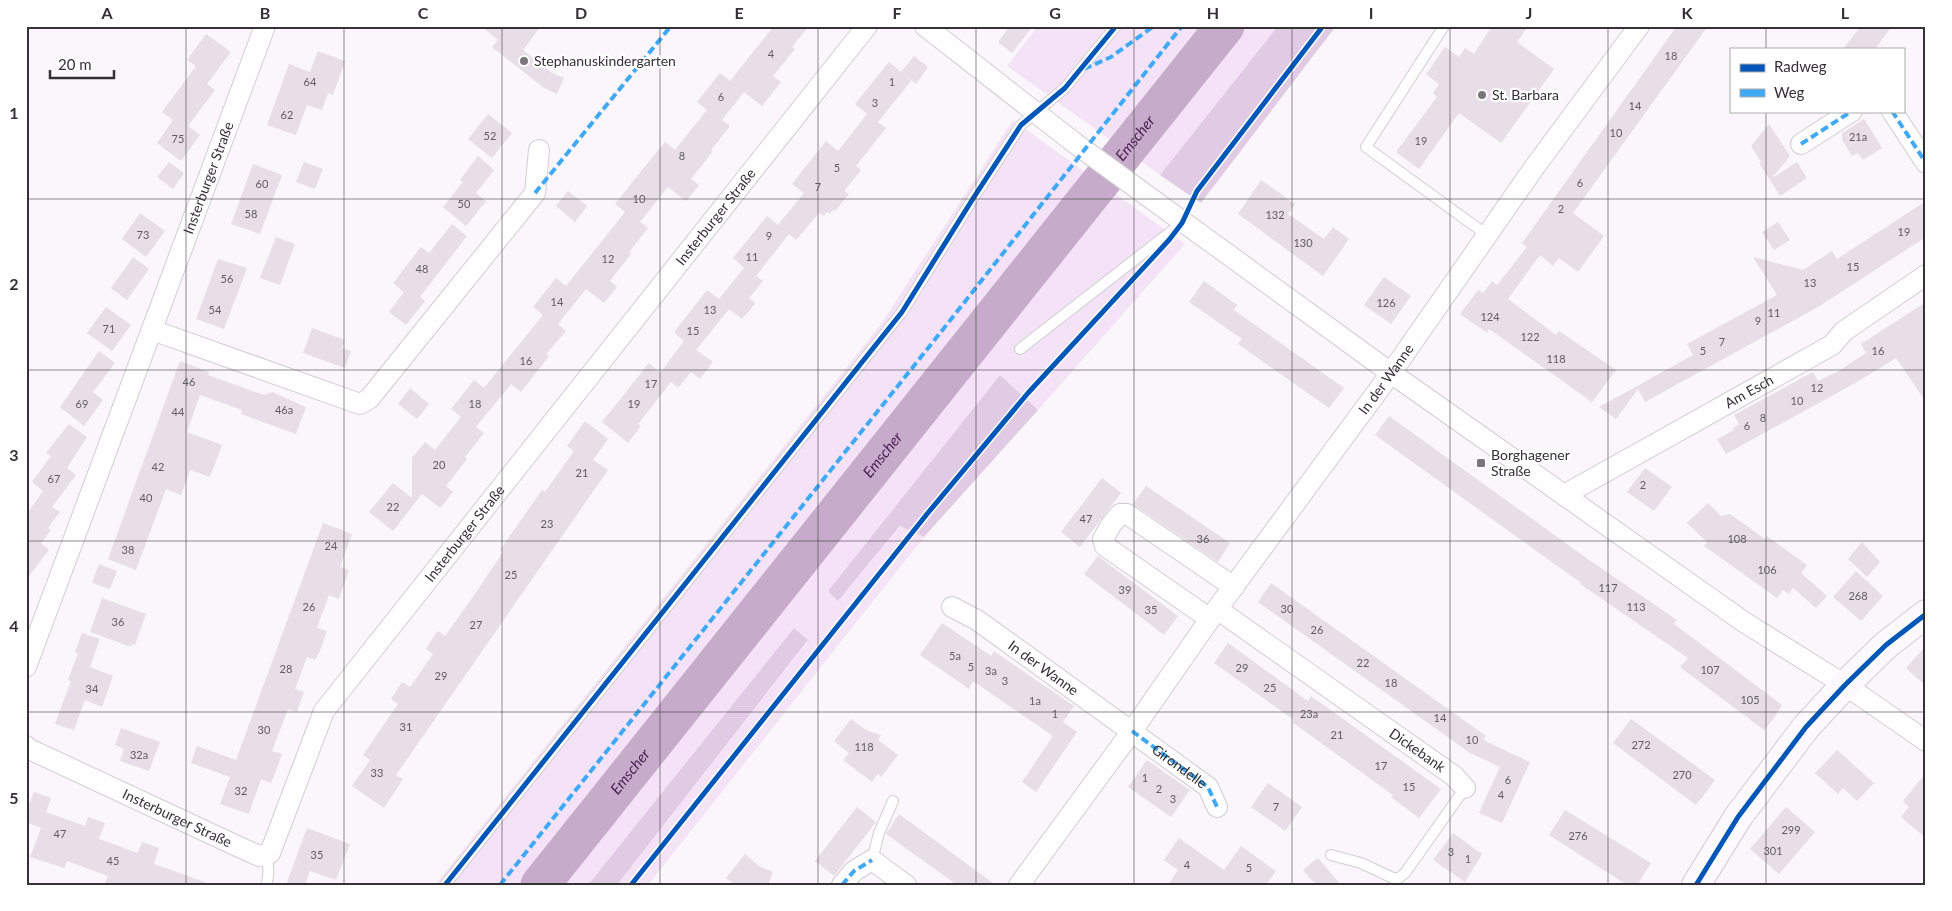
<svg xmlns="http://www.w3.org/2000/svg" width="1952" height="911" viewBox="0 0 1952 911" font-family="Lato,sans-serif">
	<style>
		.green { fill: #f4e3f7 }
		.forest { fill: #e1cbe4 }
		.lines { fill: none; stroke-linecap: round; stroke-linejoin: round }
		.river { stroke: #c6acca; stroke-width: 39 }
		.building { fill: #e7dee8 }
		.lane-casing { stroke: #d2cdd2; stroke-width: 12 }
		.street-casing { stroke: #d2cdd2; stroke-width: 22 }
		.secondary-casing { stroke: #d2cdd2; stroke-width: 30 }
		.lane { stroke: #fefefe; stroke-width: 10 }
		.street { stroke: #fefefe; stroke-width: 20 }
		.secondary { stroke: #fcf9fc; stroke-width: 28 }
		.quiet { stroke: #3fa9f5; stroke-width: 4; stroke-dasharray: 8 4; stroke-linecap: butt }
		.cycleway-casing { stroke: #fff; stroke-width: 8 }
		.cycleway { stroke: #0057b8; stroke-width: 5 }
		.grid { fill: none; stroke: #343035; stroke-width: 1; stroke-opacity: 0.55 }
		.poi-dot { fill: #7a757a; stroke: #fff; stroke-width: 2 }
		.labels { text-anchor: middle; stroke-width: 4.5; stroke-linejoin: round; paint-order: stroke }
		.number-label { font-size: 11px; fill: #615c62 }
		.poi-label { font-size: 14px; fill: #343035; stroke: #fff; text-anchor: start }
		.street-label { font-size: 14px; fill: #343035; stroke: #fff }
		.water-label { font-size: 15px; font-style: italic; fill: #4e2156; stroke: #fff }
		.neatline { fill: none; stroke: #343035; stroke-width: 2 }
		.grid-label { font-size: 16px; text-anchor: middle; font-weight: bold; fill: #343035 }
	</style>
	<rect width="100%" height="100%" fill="#fbf6fb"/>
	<path class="green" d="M1038,26H1278L1160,175L1007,66Z
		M1013,120L1185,244L1038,410L1000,375L828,591L839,600L901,526L924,537L648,885H617L808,641L794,629L588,885H435L881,324Z"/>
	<path class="forest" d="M1278,26H1336L1201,203L1160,175Z
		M1000,375L1038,410L924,537L900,526L838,601L828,591Z
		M794,628L808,640L617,885H588Z"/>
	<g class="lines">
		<path class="river" id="s1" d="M540,885L1225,26"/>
	</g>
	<path class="building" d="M481,26H541L523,50L552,73L564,78L557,94L544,88L492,47L498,40Z
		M774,26H809L792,47L795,49L773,76L781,82L762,106L744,92L722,120L730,126L711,150L713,151L691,179L699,185L692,194L686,201L668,187L640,222L648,228L629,252L631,254L610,281L617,287L604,303L586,289L558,324L566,331L546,354L549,356L521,392L511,384L476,427L484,433L465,457L467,459L446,486L453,492L440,508L422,494L393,531L369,512L393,483L412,498V458L425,442L435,450L461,417L451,409L474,380L484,388L543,315L533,307L556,278L566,286L625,212L615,204L638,175L665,142L675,150L707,110L697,102L720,73L730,81Z
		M1010,26H1033L1012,53L998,42Z
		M1492,26H1528L1517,42L1554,69L1501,143L1459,113L1419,169L1396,152L1437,97L1433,93L1439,84L1426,74L1445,47L1459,57L1465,48L1474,54Z
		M1677,26H1708L1573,213L1604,236L1578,272L1559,258L1553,266L1540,255L1508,299L1556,335L1559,331L1616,370L1592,402L1489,329L1487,333L1460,314L1478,290L1483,293L1492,281L1497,285L1527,247L1522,243Z
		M1861,26H1892L1875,49H1843Z
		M206,34L231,52L207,84L215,90L188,126L200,135L181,161L157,143L173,120L162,112L196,66L187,60Z
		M318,51L345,61L333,95L328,93L322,110L307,105L296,135L267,125L289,64L310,72Z
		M914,56L928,67L916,84L903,73L911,81L878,122L886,128L856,166L861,170L844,191L849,194L835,211L833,210L830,214L827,212L824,216L819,213L796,240L789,234L756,276L763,281L749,298L755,303L750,310L742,319L729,309L696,350L713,362L700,379L691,372L678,388L671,382L638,424L641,426L628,443L602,422L649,363L660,373L684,341L674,332L707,290L719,299L744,268L733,258L767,216L778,225L804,193L792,184L826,141L838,151L867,114L855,104L889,62L901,72Z
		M488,114L512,133L492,158L468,139Z
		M1864,119L1882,148L1863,160L1858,153L1852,156L1842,140V133Z
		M1769,124L1790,156L1772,178L1797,162L1807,178L1780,196L1759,163L1761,162L1751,146Z
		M478,156L494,170L476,193L486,201L466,226L443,207L463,182L460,180Z
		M169,162L184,173L173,189L157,177Z
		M304,162L323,169L315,189L296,182Z
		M253,164L282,175L260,234L231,224Z
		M1261,180L1295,204L1288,214L1324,239L1333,227L1349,239L1323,276L1238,214Z
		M568,191L587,206L575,222L556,206Z
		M1926,201V237L1818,307L1645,402L1638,389L1616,419L1599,407L1693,355L1687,344L1777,295L1753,257L1803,270L1832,251L1837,259Z
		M140,213L165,231L146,257L122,239Z
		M1778,222L1790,240L1774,250L1762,232Z
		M452,224L467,236L420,297L425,301L406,325L389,312L404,292L393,283L421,247L429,253Z
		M276,237L295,244L280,285L260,278Z
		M133,257L149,269L127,300L111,288Z
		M218,259L247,268L224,329L196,319Z
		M1384,277L1411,296L1391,324L1364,305Z
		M1204,281L1237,305L1234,310L1344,388L1329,408L1238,344L1242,339L1189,302Z
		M1926,302V402L1896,358L1857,382L1726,454L1717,439L1734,430L1733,428L1739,424L1734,415L1813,372L1818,381L1837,372L1866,353L1861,344Z
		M106,307L131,325L112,351L87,333Z
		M312,328L345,340L342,348L351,351L345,368L303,353Z
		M99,351L115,363L93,392L103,400L84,426L60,407Z
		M180,361L209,372L208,375L264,395L272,392L306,407L296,434L241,414L242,410L200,395L187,432L222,445L210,477L190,470L181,495L166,489L136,570L108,559Z
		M410,388L429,404L417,419L398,404Z
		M1389,416L1585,557L1677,620L1674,624L1782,705L1774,718L1764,730L1680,667L1688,658L1580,584L1581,583L1375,435Z
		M585,421L608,439L593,460L608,470L396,775L403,779L384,808L352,786L370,760L363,755L398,704L391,699L402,682L410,687L433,654L426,649L432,639L438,631L445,636L475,594L503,552L500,550L542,490L545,492L574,451L567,446Z
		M69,424L87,437L67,468L76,475L52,507L60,512L48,528L51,530L41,543L49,550L26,580V515L43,491L32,482L51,456L46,453Z
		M1645,468L1672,487L1654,511L1627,492Z
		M1102,478L1121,493L1080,547L1061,532Z
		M1146,486L1230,543L1218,562L1133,504Z
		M1708,503L1721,516L1730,514L1765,539L1767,536L1807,565L1801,573L1827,596L1816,608L1793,588L1789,594L1783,590L1777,598L1704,546L1707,542L1687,523Z
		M323,523L352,534L340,567L349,570L339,599L329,595L317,628L327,631L320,651L315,660L307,657L295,689L304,692L297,712L288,709L272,751L282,754L278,765L271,783L261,779L249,814L220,804L230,777L191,763L197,746L236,760Z
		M1862,542L1880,562L1867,577L1848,559Z
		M1098,556L1178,616L1164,635L1084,574Z
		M99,564L117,571L110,589L92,583Z
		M1856,571L1883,596L1861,621L1833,597Z
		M1271,583L1486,736L1483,740L1530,762L1502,823L1479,813L1500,767L1470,753L1258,602Z
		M102,598L146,614L135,645L132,644L131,647L90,632Z
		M942,623L991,656L994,651L1074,706L1063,722L1077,732L1036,792L1022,782L1053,736L973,681L969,689L920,655Z
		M82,633L100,639L90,667L113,676L102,707L85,700L74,730L55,724L71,681L68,680L78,653L75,652Z
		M1228,643L1308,701L1311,696L1441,789L1419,818L1391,797L1393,795L1292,722L1294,720L1214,663Z
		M1926,646V686L1906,668Z
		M851,719L866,730L881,735L878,740L898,755L881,777L878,774L872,782L843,760L849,753L834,741Z
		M1631,719L1715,780L1696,805L1613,743Z
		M121,728L160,742L149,771L120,761L124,749L115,745Z
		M1837,750L1874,783L1857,801L1843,788L1838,794L1815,773Z
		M1147,760L1190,790L1171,817L1128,787Z
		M1926,773V838L1901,817L1909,807L1903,801Z
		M1268,783L1302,807L1285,831L1251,807Z
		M34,792L51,798L46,812L85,826L88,817L105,823L99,839L138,853L142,842L159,848L154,864L205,882V885H104L108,876L67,861L64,868L30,857L41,828L26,822V812Z
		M857,807L876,822L834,876L815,861Z
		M1786,807L1815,832L1779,874L1750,849Z
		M1565,810L1651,863L1637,885H1627L1549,835Z
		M899,814L975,870L996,885H957L886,834Z
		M307,828L350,844L336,880L310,871L305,885H286Z
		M1453,833L1482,854L1465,882L1433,860Z
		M1179,838L1224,870L1241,846L1276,871L1268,882L1261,885H1168L1178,870L1164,860Z
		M745,854L759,866L773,872L768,885H735L726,878Z
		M1318,858L1341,885H1316L1303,870Z"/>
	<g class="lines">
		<defs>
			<path id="lane" d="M1444,26L1366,147L1487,235
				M1020,349L1182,223
				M266,854C269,865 270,874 266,885
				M1331,855L1361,863L1393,878H1399L1405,873L1465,788
				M872,860L879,833L893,801
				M445,885L902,312L974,197L1021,125L1065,88L1116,26"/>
			<g id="street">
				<path d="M925,26L1076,144L1391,373L1744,622L1845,685L1926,741"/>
				<path d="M1892,111L1926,163"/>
				<path d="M1801,144L1852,111"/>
				<path d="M152,330L360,404L369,399L535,193L539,150"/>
				<path id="s2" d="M1564,495L1832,345L1844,331L1926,275"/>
				<path id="s3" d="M952,607L977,620L1208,787L1217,807"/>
				<path id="s4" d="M1217,609L1454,776L1465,788"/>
				<path d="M1210,619L1105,546L1103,539L1111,525L1120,514H1127L1234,587"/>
				<path id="s5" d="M26,667L265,26"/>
				<path id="s6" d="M26,746L27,748L237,846L259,856L270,853L324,711L867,26"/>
				<path d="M842,885L854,871L872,860L906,885"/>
				<path id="s7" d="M1019,885L1132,731L1217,609L1391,373L1536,165L1639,26"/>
			</g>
			<path id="secondary" d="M1696,885L1738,817L1806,727L1845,685L1886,645L1926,614"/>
		</defs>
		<use href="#lane" class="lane-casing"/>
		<use href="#street" class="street-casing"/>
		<use href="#secondary" class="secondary-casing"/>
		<use href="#lane" class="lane"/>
		<use href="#street" class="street"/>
		<use href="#secondary" class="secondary"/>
		<path class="quiet" d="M1084,69L1111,57L1154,26
			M1892,111L1926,163
			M1801,144L1852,111
			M535,193L671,26
			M1132,731L1208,787L1217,807
			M500,885L952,318L1182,26
			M842,885L854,871L872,860"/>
		<defs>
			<path id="cycleway" d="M445,885L902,312L974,197L1021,125L1065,88L1116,26
				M631,885L927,514L1028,393L1169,240L1182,223L1197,191L1323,26
				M1696,885L1738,817L1806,727L1845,685L1886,645L1926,614"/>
		</defs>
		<use href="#cycleway" class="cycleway-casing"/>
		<use href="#cycleway" class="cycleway"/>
	</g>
	<path class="grid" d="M186,26V885M344,26V885M502,26V885M660,26V885M818,26V885M976,26V885M1134,26V885M1292,26V885M1450,26V885M1608,26V885M1766,26V49M1766,111V885M26,199H1926M26,370H1926M26,541H1926M26,712H1926"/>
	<g class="poi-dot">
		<circle cx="524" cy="61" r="5"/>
		<circle cx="1482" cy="95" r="5"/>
		<rect x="1476" y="458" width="10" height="10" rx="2.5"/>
	</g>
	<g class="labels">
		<g class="number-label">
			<text x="771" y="58">4</text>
			<text x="1671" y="60">18</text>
			<text x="310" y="86">64</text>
			<text x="892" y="86">1</text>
			<text x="721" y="101">6</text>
			<text x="875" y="107">3</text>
			<text x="1635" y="110">14</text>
			<text x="287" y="119">62</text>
			<text x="1616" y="137">10</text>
			<text x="490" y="140">52</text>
			<text x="1858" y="141">21a</text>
			<text x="178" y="143">75</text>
			<text x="1421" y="145">19</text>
			<text x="682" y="160">8</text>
			<text x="837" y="172">5</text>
			<text x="1580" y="187">6</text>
			<text x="262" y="188">60</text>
			<text x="818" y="191">7</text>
			<text x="639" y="203">10</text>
			<text x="464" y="208">50</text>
			<text x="1561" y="213">2</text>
			<text x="251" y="218">58</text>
			<text x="1275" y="219">132</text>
			<text x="1904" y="236">19</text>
			<text x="143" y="239">73</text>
			<text x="769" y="240">9</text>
			<text x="1303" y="247">130</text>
			<text x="752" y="261">11</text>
			<text x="608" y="263">12</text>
			<text x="1853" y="271">15</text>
			<text x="422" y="273">48</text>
			<text x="227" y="283">56</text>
			<text x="1810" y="287">13</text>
			<text x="557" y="306">14</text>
			<text x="1386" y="307">126</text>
			<text x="215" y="314">54</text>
			<text x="710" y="314">13</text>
			<text x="1774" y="317">11</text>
			<text x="1490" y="321">124</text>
			<text x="1758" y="325">9</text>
			<text x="109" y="333">71</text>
			<text x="693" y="335">15</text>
			<text x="1530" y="341">122</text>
			<text x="1722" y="346">7</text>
			<text x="1703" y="355">5</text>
			<text x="1878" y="355">16</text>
			<text x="1556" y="363">118</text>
			<text x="526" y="365">16</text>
			<text x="189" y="386">46</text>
			<text x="651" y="388">17</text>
			<text x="1817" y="392">12</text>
			<text x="1797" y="405">10</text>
			<text x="82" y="408">69</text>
			<text x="475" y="408">18</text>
			<text x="634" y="408">19</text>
			<text x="284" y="414">46a</text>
			<text x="178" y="416">44</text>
			<text x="1763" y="422">8</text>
			<text x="1747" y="430">6</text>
			<text x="439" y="469">20</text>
			<text x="158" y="471">42</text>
			<text x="582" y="477">21</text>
			<text x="54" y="483">67</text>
			<text x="1643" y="489">2</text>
			<text x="146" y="502">40</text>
			<text x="393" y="511">22</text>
			<text x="1086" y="523">47</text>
			<text x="547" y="528">23</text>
			<text x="1203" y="543">36</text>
			<text x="1737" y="543">108</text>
			<text x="331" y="550">24</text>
			<text x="128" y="554">38</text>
			<text x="1767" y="574">106</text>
			<text x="511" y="579">25</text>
			<text x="1608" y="592">117</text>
			<text x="1125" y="594">39</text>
			<text x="1858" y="600">268</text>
			<text x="309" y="611">26</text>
			<text x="1636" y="611">113</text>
			<text x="1287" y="613">30</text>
			<text x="1151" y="614">35</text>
			<text x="118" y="626">36</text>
			<text x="476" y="629">27</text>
			<text x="1317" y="634">26</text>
			<text x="955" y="660">5a</text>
			<text x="1363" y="667">22</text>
			<text x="971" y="671">5</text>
			<text x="1242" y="672">29</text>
			<text x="286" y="673">28</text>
			<text x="1710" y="674">107</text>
			<text x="991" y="675">3a</text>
			<text x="441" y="680">29</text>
			<text x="1005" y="685">3</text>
			<text x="1391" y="687">18</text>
			<text x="1270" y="692">25</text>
			<text x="92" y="693">34</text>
			<text x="1750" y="704">105</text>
			<text x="1035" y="705">1a</text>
			<text x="1055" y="718">1</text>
			<text x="1309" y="718">23a</text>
			<text x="1440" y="722">14</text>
			<text x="406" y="731">31</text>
			<text x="264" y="734">30</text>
			<text x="1337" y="739">21</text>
			<text x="1472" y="744">10</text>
			<text x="1641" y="749">272</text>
			<text x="864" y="751">118</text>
			<text x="139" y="759">32a</text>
			<text x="1381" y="770">17</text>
			<text x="377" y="777">33</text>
			<text x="1682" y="779">270</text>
			<text x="1145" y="782">1</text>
			<text x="1508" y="784">6</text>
			<text x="1409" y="791">15</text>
			<text x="1159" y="793">2</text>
			<text x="241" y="795">32</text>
			<text x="1501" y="799">4</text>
			<text x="1173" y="803">3</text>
			<text x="1276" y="811">7</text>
			<text x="1791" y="834">299</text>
			<text x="60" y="838">47</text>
			<text x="1578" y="840">276</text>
			<text x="1773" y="855">301</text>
			<text x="1451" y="856">3</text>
			<text x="317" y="859">35</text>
			<text x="1468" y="863">1</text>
			<text x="113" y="865">45</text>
			<text x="1187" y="869">4</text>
			<text x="1249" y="872">5</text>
		</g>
		<g class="poi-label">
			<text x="534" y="66">Stephanuskindergarten</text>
			<text x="1492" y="100">St. Barbara</text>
			<text x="1491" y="460">Borghagener<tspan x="1491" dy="16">Straße</tspan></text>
		</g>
		<g class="street-label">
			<text dy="5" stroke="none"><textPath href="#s5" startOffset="522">Insterburger Straße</textPath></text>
			<text dy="5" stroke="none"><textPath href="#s6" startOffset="1052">Insterburger Straße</textPath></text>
			<text dy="5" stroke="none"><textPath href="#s7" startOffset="625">In der Wanne</textPath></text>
			<text dy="5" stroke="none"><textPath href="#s2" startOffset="212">Am Esch</textPath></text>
			<text dy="5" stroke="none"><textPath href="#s6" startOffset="648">Insterburger Straße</textPath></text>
			<text dy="5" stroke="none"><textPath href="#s3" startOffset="110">In der Wanne</textPath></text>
			<text dy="5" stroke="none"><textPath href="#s4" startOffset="245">Dickebank</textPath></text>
			<text dy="5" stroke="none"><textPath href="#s3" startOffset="278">Girondelle</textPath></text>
			<text dy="5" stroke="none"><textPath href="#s6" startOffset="168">Insterburger Straße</textPath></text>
		</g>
		<g class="water-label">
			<text dy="5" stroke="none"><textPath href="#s1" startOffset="955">Emscher</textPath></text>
			<text dy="5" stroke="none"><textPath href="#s1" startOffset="550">Emscher</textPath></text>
			<text dy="5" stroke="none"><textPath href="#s1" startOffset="145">Emscher</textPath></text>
		</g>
	</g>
	<rect width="1952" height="911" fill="none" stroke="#ffffff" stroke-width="55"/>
	<rect x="1730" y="48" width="175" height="65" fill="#ffffff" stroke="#aeacae"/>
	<rect x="1740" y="64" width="25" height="8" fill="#0057b8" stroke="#aeacae"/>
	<text x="1774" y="72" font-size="15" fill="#343035">Radweg</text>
	<rect x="1740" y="89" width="25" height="8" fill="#3fa9f5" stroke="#aeacae"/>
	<text x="1774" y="98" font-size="15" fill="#343035">Weg</text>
	<path d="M50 70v8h64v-8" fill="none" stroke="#343035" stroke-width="2.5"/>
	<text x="58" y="70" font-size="15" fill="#343035" stroke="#ffffff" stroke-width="4" paint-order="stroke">20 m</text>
	<rect x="28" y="28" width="1896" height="856" class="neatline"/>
	<g class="grid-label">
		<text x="107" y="19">A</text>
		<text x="265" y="19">B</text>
		<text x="423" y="19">C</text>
		<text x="581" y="19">D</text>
		<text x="739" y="19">E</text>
		<text x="897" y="19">F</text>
		<text x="1055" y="19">G</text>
		<text x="1213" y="19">H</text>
		<text x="1371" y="19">I</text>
		<text x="1529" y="19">J</text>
		<text x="1687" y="19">K</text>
		<text x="1845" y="19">L</text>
		<text x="14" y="119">1</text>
		<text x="14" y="290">2</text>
		<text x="14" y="461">3</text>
		<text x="14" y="632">4</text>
		<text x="14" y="804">5</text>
	</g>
</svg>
